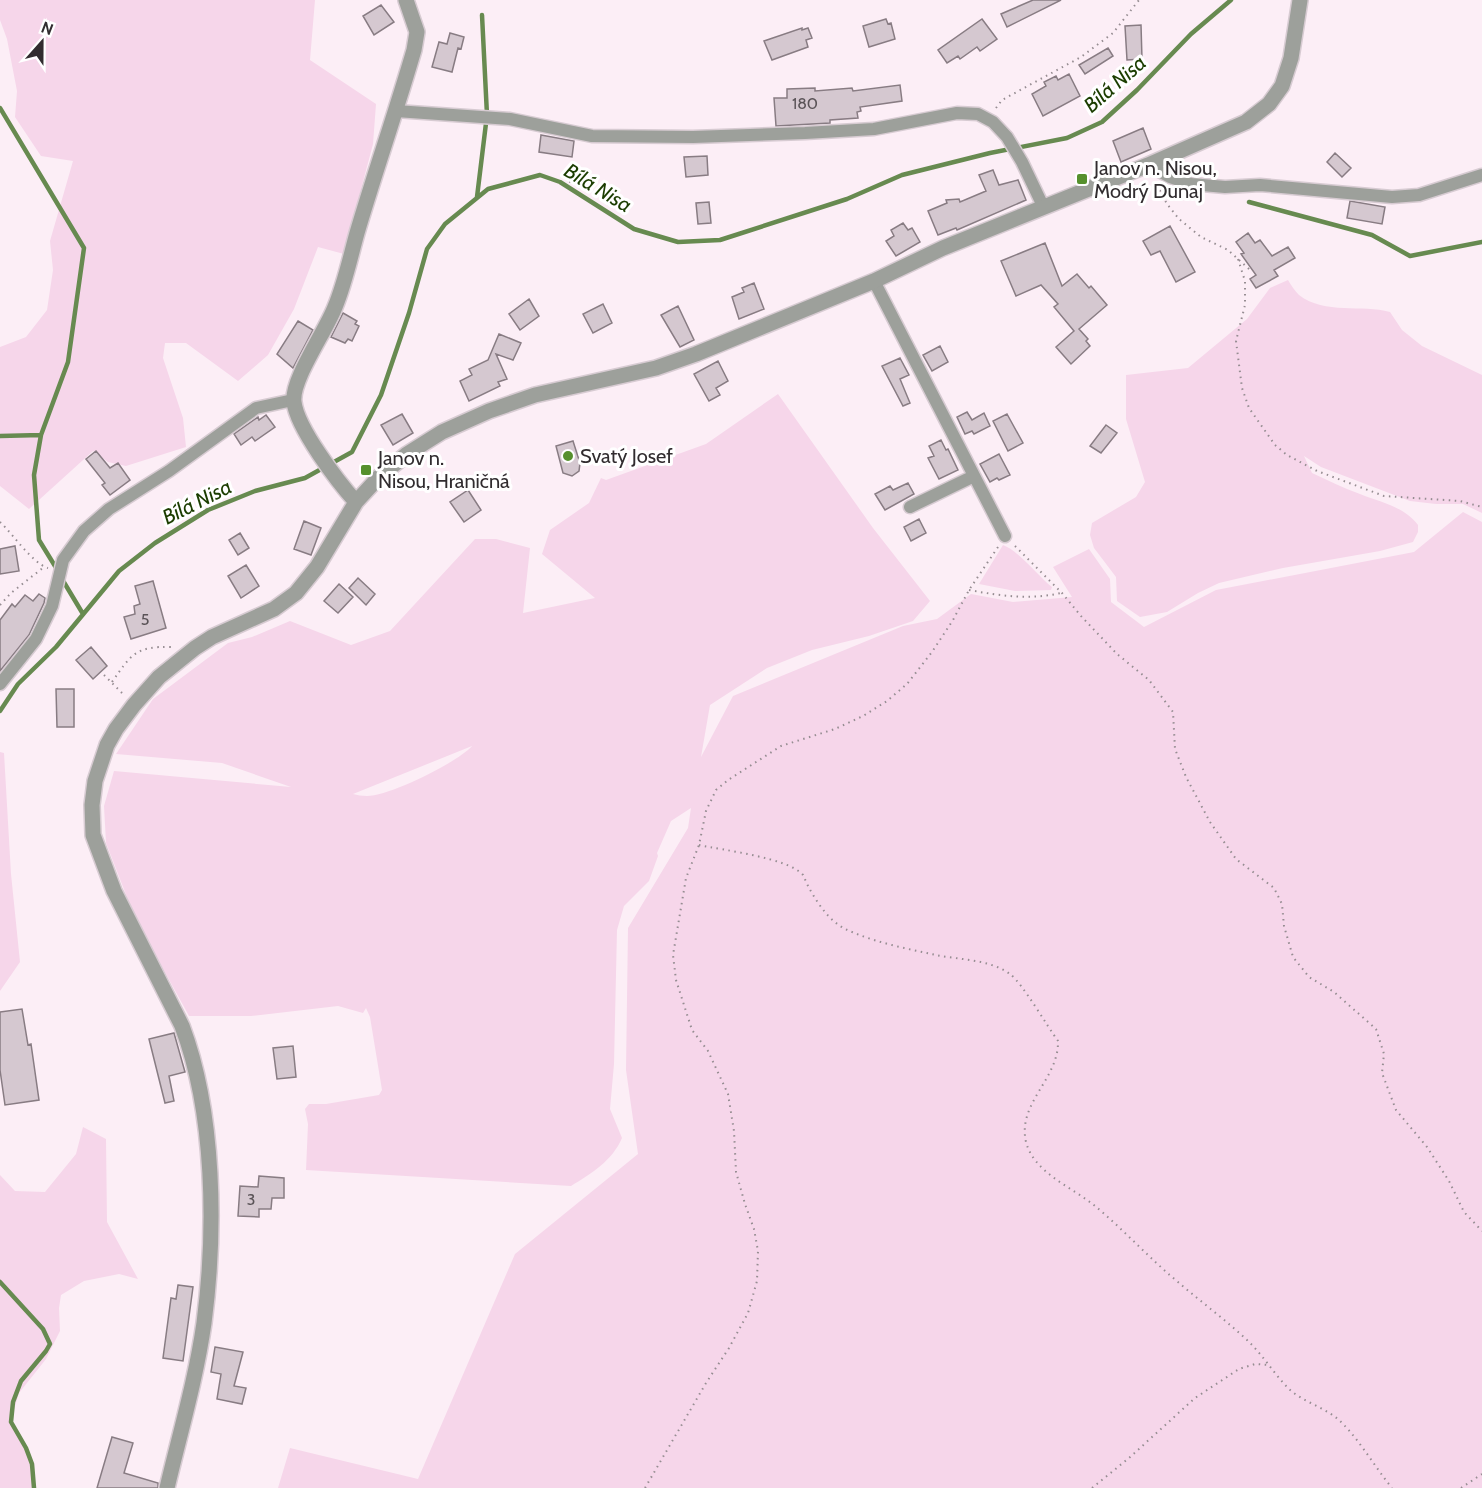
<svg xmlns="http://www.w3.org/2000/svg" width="1482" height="1488" viewBox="0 0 1482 1488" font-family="Cabin,sans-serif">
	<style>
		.green { fill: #f6d6ea; fill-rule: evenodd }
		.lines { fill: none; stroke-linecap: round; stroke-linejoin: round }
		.stream { stroke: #678a50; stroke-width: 4.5 }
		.building { fill: #d5c8d0; stroke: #887c83; stroke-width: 1.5 }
		.minor-casing { stroke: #d7cbd2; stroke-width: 15 }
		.tertiary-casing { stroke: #d7cbd2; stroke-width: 18 }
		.path { stroke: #968d92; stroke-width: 2; stroke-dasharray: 1.5 4.5; stroke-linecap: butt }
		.minor { stroke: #9da09b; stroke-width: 12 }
		.tertiary { stroke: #9da09b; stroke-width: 15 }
		.poi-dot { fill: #56902d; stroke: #fff; stroke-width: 2 }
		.labels { text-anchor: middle; stroke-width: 6; stroke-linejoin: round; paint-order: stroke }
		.number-label { font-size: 16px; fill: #5a5357 }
		.poi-label { font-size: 20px; fill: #312c2f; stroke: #fff; text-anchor: start }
		.water-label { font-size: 21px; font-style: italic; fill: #1b3d00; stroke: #fff }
	</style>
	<rect width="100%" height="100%" fill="#fceef6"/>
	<path class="green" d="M0,0H315L310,60L376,104L373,144L344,254L318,247L294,309L268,355L238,381L186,343H165L163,358L183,418L186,447L126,466L108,462L93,451L29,509L0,486V347L26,337L47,310L53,270L50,241L73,161L41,156L15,117L17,91L7,39L0,20Z
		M1288,280C1291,285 1295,291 1299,295C1325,315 1362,304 1390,312L1402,330L1422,346L1482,375V513L1463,504H1436L1410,501L1321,467L1304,456L1312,473C1328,480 1343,488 1360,494C1380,502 1405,507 1418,525V532L1413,542L1380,551L1283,568L1219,583L1198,593L1167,612L1140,617L1117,601L1116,577L1094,548L1090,535L1092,523L1136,497L1145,482L1126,419V375L1188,368L1247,319L1270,288Z
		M778,394L873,528L930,601L913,621L869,636L812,650L767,668L710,705L701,757L733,696L903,626L937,619L971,594L1013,602L1072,597L1053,567L1089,549L1110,579L1111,602L1144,627L1216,590L1414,552L1463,512L1482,522V1488H278L290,1448L418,1479L515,1254L638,1154L626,1070L628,928L688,828L691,808L671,821L657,853L658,856L649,881L624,906L617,930L614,1064L610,1109L622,1138C612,1161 592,1173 571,1186L306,1170L308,1124L305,1109L309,1104H326L379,1095L382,1090L370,1017L366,1008L363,1013L338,1006L251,1016H189L135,918L106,843L104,806L114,771L291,787L222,763L116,754L153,699L228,643L252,637L290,621L351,645L390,631L475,539H496L530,548L523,613L595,598L542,554L550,530L589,503L601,478L606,480L706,444ZM472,746C458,762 390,796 367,796C362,796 357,795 353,794Z
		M1003,545C1019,551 1038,576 1052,587L1051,590L1015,591L979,584Z
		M0,752L4,753L11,874L20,962L0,991Z
		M83,1127L106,1139L107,1222L138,1279L119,1274L84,1281L61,1295L59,1308L60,1331L46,1359L19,1393L11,1419L28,1450L36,1488H0V1175L15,1191L45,1192L76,1154Z"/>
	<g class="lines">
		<path class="stream" d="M0,108L84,248L68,362L41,435L34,475L39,540L58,571
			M477,197L487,115L482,15
			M1249,202L1372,235L1410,256L1482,242
			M0,436L41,435
			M62,579L83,614
			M0,711L18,684L56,647L119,571L155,543L208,510L255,491L305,478L352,452L381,395L409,313L427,249L445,224L488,189L540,175L560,182L634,229L678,242L720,240L847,199L902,175L990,153L1067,138L1102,122L1137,90L1191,34L1231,0
			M0,1282L43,1329L50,1344L46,1351L21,1381L13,1402L11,1422L26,1448L32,1464L34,1488"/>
	</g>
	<path class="building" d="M1033,0H1061L1007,27L1001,14Z
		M381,5L394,22L374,35L363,16Z
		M886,19L888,24L891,23L895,39L869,47L863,26Z
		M982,19L997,39L980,51L977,47L960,59L958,56L947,63L938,50Z
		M1141,25L1142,59L1127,60L1125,26Z
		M802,28V30L808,28L812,38L806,40L808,47L772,60L764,41Z
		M450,33L464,37L461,49L458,48L452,72L432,67L439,42L447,44Z
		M1108,48L1113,56L1085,74L1079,65Z
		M1069,74L1080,96L1043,116L1032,94L1046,86L1044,82L1056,76L1058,80Z
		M900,85L902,101L860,107L861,111L857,112L858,118L830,120V123L776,126L774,98H787V89L815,88V91L852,88L853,91Z
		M1143,128L1151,149L1121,162L1113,141Z
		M541,135L574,141L572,157L539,152Z
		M1335,153L1351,168L1342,177L1327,162Z
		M707,156L708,175L686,177L684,157Z
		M572,164L593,185L570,182Z
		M993,170L999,185L1018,180L1026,200L957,230L956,228L938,235L928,211L947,203L946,200L959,199L960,202L986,191L979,175Z
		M1350,201L1385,207L1382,224L1347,218Z
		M709,202L711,223L698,224L696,203Z
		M903,223L908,230L912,228L920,242L896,256L886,241L894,236L891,230Z
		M1170,226L1195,272L1176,282L1160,251L1151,255L1143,241Z
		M1248,233L1255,243L1260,240L1272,256L1288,247L1295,258L1274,270L1278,276L1256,288L1250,279L1256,275L1241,254L1244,253L1236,242Z
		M1045,243L1062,286L1077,274L1089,288L1091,286L1107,305L1079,329L1088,339L1086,341L1090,346L1071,364L1056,347L1074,331L1054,307L1058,304L1041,285L1016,296L1001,261Z
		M754,283L764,309L739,319L732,297L744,292L742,288Z
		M529,299L539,316L520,330L509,314Z
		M603,304L612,323L593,333L583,314Z
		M678,306L694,340L680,347L661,315Z
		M343,313L357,321L355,324L359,326L352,341L348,339L345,343L331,337Z
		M298,321L313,330L293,368L277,354Z
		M499,334L521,343L513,360L496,354L507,379L498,382L500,386L469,401L460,381L472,375L469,369L488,360Z
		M940,346L948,362L932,371L923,355Z
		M900,358L909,375L900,379L910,403L903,406L882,366Z
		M718,361L728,381L716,388L720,395L709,401L694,374Z
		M967,412L972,420L984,413L990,426L974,434L972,431L965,434L957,417Z
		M402,414L413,433L393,445L381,425Z
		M1007,414L1023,443L1008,451L993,421Z
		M266,415L275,427L255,441L252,437L241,445L234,434L258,417L259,420Z
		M1106,425L1117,433L1101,453L1090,446Z
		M941,440L946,450L948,449L958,470L939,479L928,458L934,456L929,446Z
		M573,441L580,463L579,471L572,476L563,473L556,446Z
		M96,451L110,468L118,463L130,480L110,495L102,485L105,483L86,459Z
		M999,454L1010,475L999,480L997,478L990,482L980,464Z
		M908,483L914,494L885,510L875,494L890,486L893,490Z
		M468,490L481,510L464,522L450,502Z
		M919,519L926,533L911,541L904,527Z
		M304,521L321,528L311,555L294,549Z
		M240,533L249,548L238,555L229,540Z
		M15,546L19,571L0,574V549Z
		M246,565L259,586L241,598L228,576Z
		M358,578L375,594L366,605L349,588Z
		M153,581L166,628L131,639L124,617L135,614L134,606L140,604L135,586Z
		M339,584L353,597L338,613L324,601Z
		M39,594L45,598L44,603L29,635L0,671V620L12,604L15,607L25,595L33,601Z
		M91,647L107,666L93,679L76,660Z
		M56,689H74V727H57Z
		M22,1009L28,1045L31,1044L39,1100L5,1105L0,1070V1012Z
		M174,1033L185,1072L169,1076L174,1101L165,1103L149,1039Z
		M293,1046L296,1077L277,1079L273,1048Z
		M259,1176L284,1178V1198H272L271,1209H259V1217L238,1216L240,1186L258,1187Z
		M178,1285L193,1287L183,1361L163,1358L171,1298L176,1299Z
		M215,1347L243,1352L234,1386L246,1388L242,1404L217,1399L221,1374L211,1372Z
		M112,1437L133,1443L124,1473L158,1483V1488H97Z"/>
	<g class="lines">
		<defs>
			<path id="minor" d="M396,111L510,119L592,136L693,137L805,133L874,129L957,113L978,114L993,122L1007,137L1022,162L1043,206
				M1148,165L1170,177L1191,184L1225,187L1260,185L1392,197L1419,195L1482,175
				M874,281L1005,536
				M910,507L974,476
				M0,684L36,639L52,606L63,560L84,531L109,509L169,471L256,408L293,400"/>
			<path id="tertiary" d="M356,502C338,482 297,428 294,402C291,380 326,331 335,307C345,283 350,258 357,233C375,172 396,112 414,50L417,32L406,0
				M167,1488C180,1433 196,1379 204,1323C216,1231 215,1113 182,1026L114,891L93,835L92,805L95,781L107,745L116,729L134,705L159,677L195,648L212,637L274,609L296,593L317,567L356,502L379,477L407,454L442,432L489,411L535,395L656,368L696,354L874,281L943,248L1148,165L1246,122L1269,104L1282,86L1291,58L1300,0"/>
		</defs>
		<use href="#minor" class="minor-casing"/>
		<use href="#tertiary" class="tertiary-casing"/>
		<path class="path" d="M996,108L1002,100L1081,57L1113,33L1139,0
			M1157,185L1167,204L1179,219L1201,237L1228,250L1250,270
			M1238,259L1245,281V305L1236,341L1242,388L1249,408L1275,445L1287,455L1317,471L1384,496L1460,501L1482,507
			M0,522C13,534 32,563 48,568
			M1015,546L1062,593L1081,616L1117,654L1149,680L1173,712L1175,749L1186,777L1210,822L1236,859L1274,888L1282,904L1284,926L1293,957L1309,977L1334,992L1376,1029L1384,1054L1382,1073L1396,1110L1427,1147L1449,1181L1464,1212L1482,1231
			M969,590C1001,596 1030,600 1061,593
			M0,605L11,593L44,567
			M104,675L123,694
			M112,682C131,655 135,646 171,647
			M699,845C722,850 789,858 803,875C805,879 807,884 809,888C820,907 831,924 852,932C878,943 908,949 936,955C960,960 989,959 1010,974C1023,984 1047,1026 1058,1041C1059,1079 1017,1103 1026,1142C1034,1173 1072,1187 1095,1206C1124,1230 1149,1258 1178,1282C1201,1302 1226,1320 1248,1341C1263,1355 1274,1374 1289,1389C1303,1402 1324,1407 1339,1420C1360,1440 1374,1466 1392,1488
			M645,1488L706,1383L729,1348L748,1313L757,1281L758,1251L754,1229L745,1204L736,1172L734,1131L728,1094L708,1051L692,1030L676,980L673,955L686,878L699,845L706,811L716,790L728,780L781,746L835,729L863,716L887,701L907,684L932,652L953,620L969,590L998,547
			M1092,1488L1129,1458L1195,1398L1239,1369L1255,1364L1269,1365
			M1461,1488L1482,1474"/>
		<use href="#minor" class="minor"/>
		<use href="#tertiary" class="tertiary"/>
	</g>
	<g class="poi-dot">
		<rect x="1076" y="173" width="12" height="12" rx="3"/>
		<circle cx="568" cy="456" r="6"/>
		<rect x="360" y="464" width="12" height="12" rx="3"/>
	</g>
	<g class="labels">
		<g class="number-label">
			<text x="805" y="109">180</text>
			<text x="145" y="625">5</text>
			<text x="251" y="1205">3</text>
		</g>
		<g class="poi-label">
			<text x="1094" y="175">Janov n. Nisou,<tspan x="1094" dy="23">Modrý Dunaj</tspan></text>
			<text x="580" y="463">Svatý Josef</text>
			<text x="378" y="465">Janov n.<tspan x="378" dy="23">Nisou, Hraničná</tspan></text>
		</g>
		<g class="water-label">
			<text transform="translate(1115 84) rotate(-41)" y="7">Bílá Nisa</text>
			<text transform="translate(598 188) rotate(31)" y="7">Bílá Nisa</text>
			<text transform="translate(197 502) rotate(-27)" y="7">Bílá Nisa</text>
		</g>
	</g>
	<g transform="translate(42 42) rotate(21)" stroke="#ffffff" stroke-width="4.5" paint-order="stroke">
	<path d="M0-4.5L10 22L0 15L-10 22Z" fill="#312c2f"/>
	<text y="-9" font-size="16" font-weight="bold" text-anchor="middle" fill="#312c2f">N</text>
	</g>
</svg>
